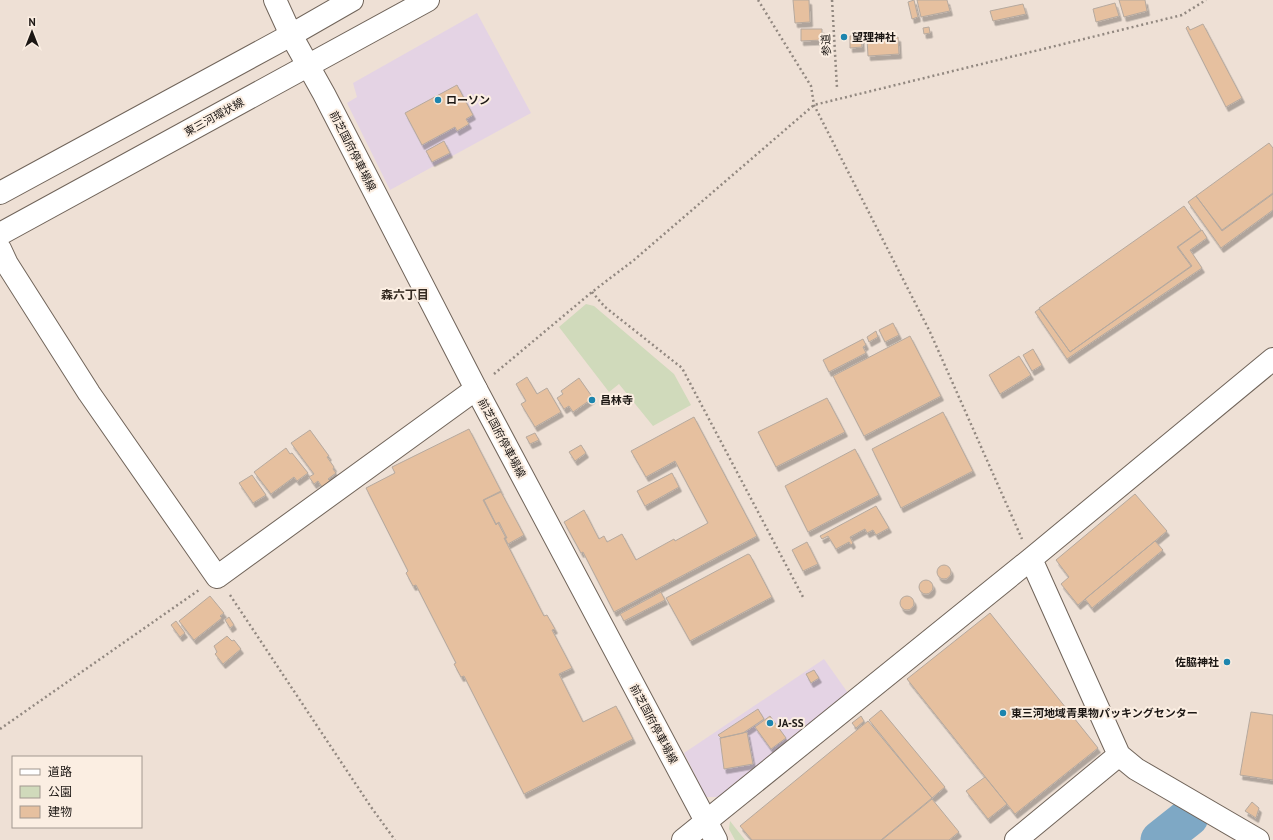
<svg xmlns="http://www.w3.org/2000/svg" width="1273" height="840" viewBox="0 0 1273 840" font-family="'PT Sans','Noto Sans JP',sans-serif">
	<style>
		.commercial { fill: #e4d3e4 }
		.green { fill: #d0dabb }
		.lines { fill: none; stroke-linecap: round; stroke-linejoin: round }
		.river { stroke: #7ea8c5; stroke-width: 39 }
		.building { fill: #e6c09f; stroke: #b6a99e; filter: url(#shadow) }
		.street-casing { stroke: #70645a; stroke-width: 24 }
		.secondary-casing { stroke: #70645a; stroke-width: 24 }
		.primary-casing { stroke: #70645a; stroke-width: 24 }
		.path { stroke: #928880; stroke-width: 2.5; stroke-dasharray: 2 3; stroke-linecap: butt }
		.street { stroke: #fff; stroke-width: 22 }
		.secondary { stroke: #fff; stroke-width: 22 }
		.primary { stroke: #fff; stroke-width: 22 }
		.poi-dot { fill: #1d85ae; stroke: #fbeee2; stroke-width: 1.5 }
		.labels { text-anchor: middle; stroke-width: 4; stroke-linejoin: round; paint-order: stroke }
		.poi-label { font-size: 11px; font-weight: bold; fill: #1c1714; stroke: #fbeee2; text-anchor: start }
		.street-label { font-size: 11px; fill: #1c1714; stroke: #fbeee2 }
		.neighbourhood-label { font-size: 12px; font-weight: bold; fill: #352b22; stroke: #fbeee2 }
	</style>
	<defs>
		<filter id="shadow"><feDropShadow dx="2.5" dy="4.5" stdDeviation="0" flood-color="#0004"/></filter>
	</defs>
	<rect width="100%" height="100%" fill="#eee0d5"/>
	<path class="commercial" d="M477,13L531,113L390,190L347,103L357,97L353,83Z
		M824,659L848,693L720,797H706L684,753Z"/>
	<path class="green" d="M586,304L594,306L674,374L691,405L653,426L619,384L609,392L559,327Z
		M730,821L745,840H735L729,829Z"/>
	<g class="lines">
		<path class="river" d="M1160,840L1189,817"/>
	</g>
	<path class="building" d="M793,0H809L810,22L795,23Z
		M914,0L918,17L912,19L908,2Z
		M917,0H947L950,11L921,17Z
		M1119,0H1145L1147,11L1124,17Z
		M1115,3L1119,16L1096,22L1093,9Z
		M1023,4L1026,14L993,21L990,11Z
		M1203,24L1242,98L1226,107L1186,28L1188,26L1190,30Z
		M929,27L930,33L924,34L923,28Z
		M801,29H822V40L801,41Z
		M850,36H861L862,47L850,48Z
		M898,37L899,54L868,56L867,38Z
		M457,85L473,115L466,119L469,124L457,131L455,127L422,145L405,113Z
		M444,141L450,153L432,162L426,151Z
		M1269,143L1273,148V193L1222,230L1196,196Z
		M1273,194V210L1221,248L1188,202L1196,196L1222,231Z
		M1184,206L1201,230L1177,247L1191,266L1070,352L1039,308Z
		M1202,230L1207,238L1190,250L1202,268L1067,359L1035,312L1039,309L1070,352L1192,266L1178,247Z
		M893,323L899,335L885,342L879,330Z
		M876,331L878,337L869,342L867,337Z
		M910,336L941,396L864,436L833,376Z
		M863,339L866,345L863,347L866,353L829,372L823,360Z
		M1033,349L1042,365L1032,371L1023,355Z
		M1019,356L1031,375L1000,394L989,375Z
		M527,377L537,394L547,388L561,412L535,427L521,404L526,401L516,384Z
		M579,378L593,398L573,412L569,406L564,409L557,398L563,394L561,391Z
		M827,398L845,432L776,467L758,432Z
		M943,412L973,471L901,508L872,449Z
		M694,417L757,536L614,612L583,552L581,553L564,522L584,510L599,539L604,536L607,542L622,534L636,560L674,539L675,541L708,523L675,461L646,477L631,451Z
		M469,429L501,491L483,500L496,525L498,523L506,538H504L544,616L547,615L555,629L552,630L572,668L559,674L583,722L616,706L633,739L524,794L464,676L461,677L454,664L456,663L416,585L413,586L406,573L408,571L366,488L395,473L392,467Z
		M310,430L329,456L327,457L334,467L333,469L336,473L328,479L330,481L322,487L318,481L314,484L309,477L314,474L291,443Z
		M535,433L539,440L530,444L526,437Z
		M581,445L586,453L575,461L569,452Z
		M286,448L290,454L292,453L308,473L297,481L294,477L271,494L254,472Z
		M855,449L879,495L808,532L785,486Z
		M672,473L679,487L645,506L637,491Z
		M252,475L266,495L253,503L239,483Z
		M501,492L524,535L508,544L505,538H507L499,522L496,524L484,500Z
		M1135,494L1167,531L1078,605L1061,584L1069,577L1056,560Z
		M876,506L889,528L876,535L873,530L867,533L865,529L850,537L853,543L851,545L849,542L836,549L828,536L822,539L820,536Z
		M1155,541L1163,550L1092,608L1085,599Z
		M807,542L818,564L803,571L792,550Z
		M748,554L750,555L772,597L690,641L666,598Z
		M937 572a7 7 0 1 1 14 0a7 7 0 1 1-14 0Z
		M919 587a7 7 0 1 1 14 0a7 7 0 1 1-14 0Z
		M661,592L665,600L624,621L620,614Z
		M210,596L224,613L220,616L222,618L194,640L179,621Z
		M900 603a7 7 0 1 1 14 0a7 7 0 1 1-14 0Z
		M990,613L1098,748L1015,814L907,679Z
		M229,617L234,625L230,628L225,620Z
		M176,621L185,633L180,637L171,625Z
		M227,636L232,641L234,640L241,649L223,664L215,654L217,652L214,646Z
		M814,670L819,678L811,683L806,674Z
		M758,709L764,719L743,733L721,738L718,735Z
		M881,710L945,787L932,798L869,720Z
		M1251,712L1273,715V780L1240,775Z
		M770,716L786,738L771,749L755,727Z
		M861,716L864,721L856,728L852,723Z
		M868,721L932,798L881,840H752L740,826Z
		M747,732L753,764L724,769L720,738Z
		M985,777L1007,804L988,819L966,791Z
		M932,799L959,832L949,840H882Z
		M1252,802L1259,808L1256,818L1245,811Z"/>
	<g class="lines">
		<defs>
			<path id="street" d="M275,0L291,35
				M0,249L7,264L89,393L217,577L476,389
				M1031,559L1119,755L1136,769L1258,840
				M683,840L1031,559L1273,359
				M1016,840L1119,755"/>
			<path id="secondary" d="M291,35L324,94L476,389L716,840"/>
			<path id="primary" d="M0,193L291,35L352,0
				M0,234L428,0"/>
		</defs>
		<use href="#street" class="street-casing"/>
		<use href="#secondary" class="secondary-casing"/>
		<use href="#primary" class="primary-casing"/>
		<path class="path" d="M758,0L811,86L814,105L930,332L1022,539
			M832,0L837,88
			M592,292L605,307L682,368L804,599
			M494,374L592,292L634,260L814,105L1182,15L1206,0
			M230,595L371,807L395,840
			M0,729L199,590"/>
		<use href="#street" class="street"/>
		<use href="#secondary" class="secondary"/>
		<use href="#primary" class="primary"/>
	</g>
	<g class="poi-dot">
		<circle cx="844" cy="37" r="4"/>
		<circle cx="438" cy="100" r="4"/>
		<circle cx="592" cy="400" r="4"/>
		<circle cx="1227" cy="662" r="4"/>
		<circle cx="1003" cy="713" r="4"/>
		<circle cx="770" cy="723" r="4"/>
	</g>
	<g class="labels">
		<g class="poi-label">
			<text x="852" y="41">望理神社</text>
			<text x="446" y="104">ローソン</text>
			<text x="600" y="404">昌林寺</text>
			<text x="1219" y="666" text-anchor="end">佐脇神社</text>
			<text x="1011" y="717">東三河地域青果物パッキングセンター</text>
			<text x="778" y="727">JA-SS</text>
		</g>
		<g class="street-label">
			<text transform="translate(826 45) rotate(-93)" y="4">参道</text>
			<text transform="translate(214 117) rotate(-29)" y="4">東三河環状線</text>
			<text transform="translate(353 151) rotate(63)" y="4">前芝国府停車場線</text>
			<text transform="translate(502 438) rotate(62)" y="4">前芝国府停車場線</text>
			<text transform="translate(654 724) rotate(62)" y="4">前芝国府停車場線</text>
		</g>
		<g class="neighbourhood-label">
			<text x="405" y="299">森六丁目</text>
		</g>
	</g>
	<rect x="12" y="756" width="130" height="72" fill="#fbeee2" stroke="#a29890"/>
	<rect x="20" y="769" width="20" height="6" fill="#ffffff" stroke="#a29890"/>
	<text x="48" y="776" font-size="12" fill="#1c1714">道路</text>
	<rect x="20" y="786" width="20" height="12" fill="#d0dabb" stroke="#a29890"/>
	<text x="48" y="796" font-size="12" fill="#1c1714">公園</text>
	<rect x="20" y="806" width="20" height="12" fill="#e6c09f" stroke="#a29890"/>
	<text x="48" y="816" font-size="12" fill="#1c1714">建物</text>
	<g transform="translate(32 32)" stroke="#fbeee2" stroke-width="3" paint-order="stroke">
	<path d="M0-3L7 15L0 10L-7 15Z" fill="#1c1714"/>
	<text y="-6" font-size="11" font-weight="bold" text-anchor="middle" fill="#1c1714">N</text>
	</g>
</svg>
